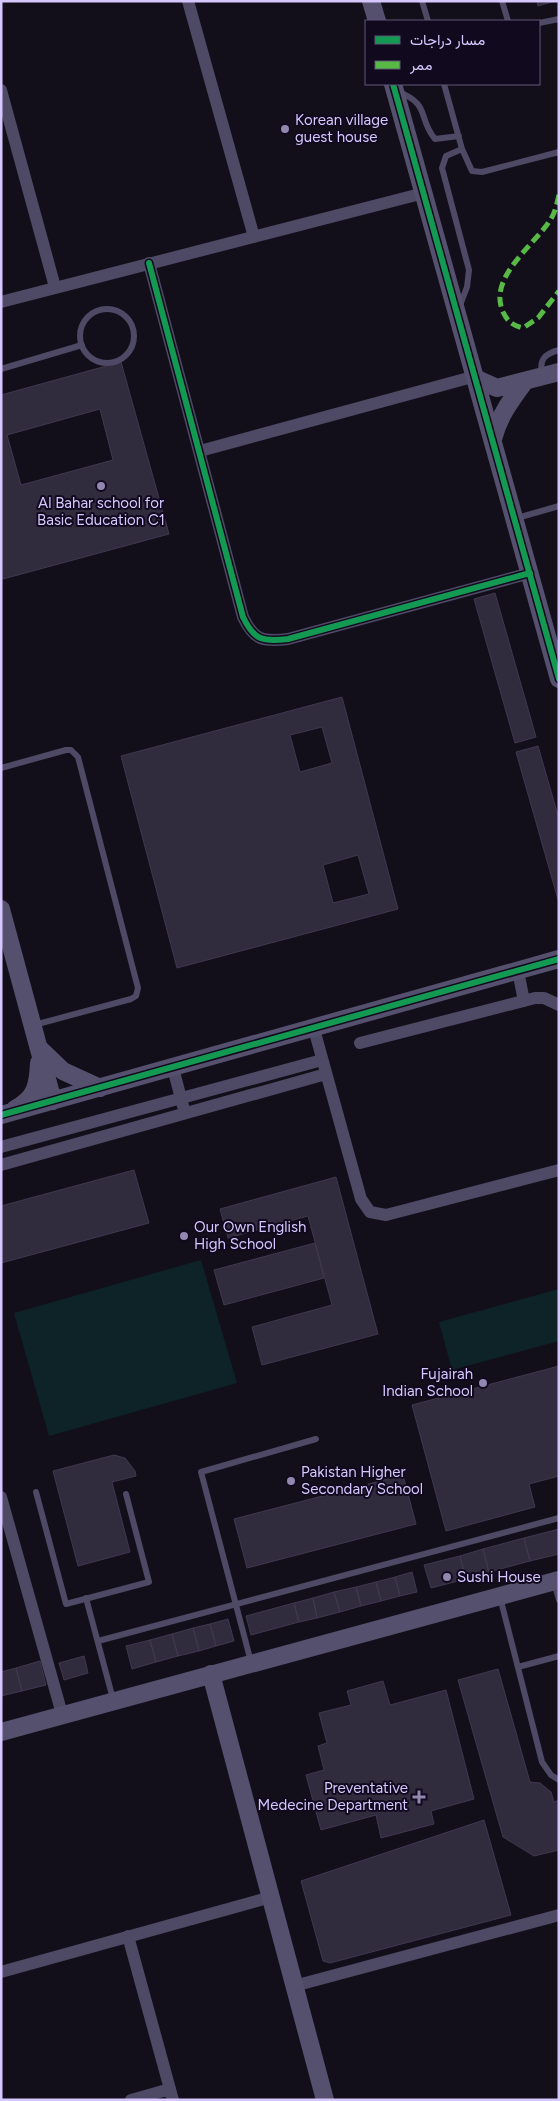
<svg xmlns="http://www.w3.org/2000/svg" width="560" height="2101" viewBox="0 0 560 2101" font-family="Figtree,Vazirmatn,sans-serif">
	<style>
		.green { fill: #0e2327 }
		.building { fill: #312b3e; stroke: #403850; fill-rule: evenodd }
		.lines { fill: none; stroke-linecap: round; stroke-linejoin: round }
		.lane { stroke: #4e4964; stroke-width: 6 }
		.street { stroke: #4e4964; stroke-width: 12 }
		.secondary { stroke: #54506e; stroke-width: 18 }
		.quiet { stroke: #58b947; stroke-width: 5; stroke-dasharray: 10 5; stroke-linecap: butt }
		.cycleway-casing { stroke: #110a1f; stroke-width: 9 }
		.cycleway { stroke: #139951; stroke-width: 6 }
		.poi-dot { fill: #9187af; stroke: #110a1f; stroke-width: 2 }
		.labels { text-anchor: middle; stroke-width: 4; stroke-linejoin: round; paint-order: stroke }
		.poi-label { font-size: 15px; fill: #d6c8ff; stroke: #110a1f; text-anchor: start }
	</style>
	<rect width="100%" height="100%" fill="#120f1a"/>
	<path class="green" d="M201,1260L237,1383L49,1436L14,1313Z
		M559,1289V1341L452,1370L439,1322Z"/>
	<path class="building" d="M537,1H555L538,6Z
		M121,362L169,534L3,579L1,572V395ZM100,409L113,460L21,485L7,435Z
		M495,593L536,737L515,743L474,599Z
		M342,697L398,909L177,968L121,756ZM322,727L332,763L300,772L290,735ZM358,855L369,894L333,903L323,865Z
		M538,746L559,819V903L516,752Z
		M134,1170L149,1223L1,1263V1206Z
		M336,1177L378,1334L262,1365L252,1327L332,1305L308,1216L228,1238L220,1209Z
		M315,1243L324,1278L224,1305L214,1270Z
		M559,1366V1476L529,1484L535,1507L446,1531L412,1405Z
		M114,1455L125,1458L135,1471L136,1476L112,1482L130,1552L78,1566L53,1471Z
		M403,1475L416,1524L247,1568L234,1519Z
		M559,1529V1554L530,1561L524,1538Z
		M524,1538L530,1561L489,1572L483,1549Z
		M483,1549L489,1572L466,1579L460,1556Z
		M460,1556L466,1579L431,1588L424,1565Z
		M412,1572L417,1592L400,1596L395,1577Z
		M395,1577L400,1596L381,1601L376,1582Z
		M376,1582L381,1601L361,1606L356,1587Z
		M356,1587L361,1606L340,1612L334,1592Z
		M334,1592L340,1612L317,1618L313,1598Z
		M313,1598L317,1618L299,1622L294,1603Z
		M294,1603L299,1622L251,1635L246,1616Z
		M228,1619L234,1641L216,1646L210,1624Z
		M210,1624L216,1646L199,1651L193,1628Z
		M193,1628L199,1651L178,1656L172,1634Z
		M172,1634L178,1656L156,1662L150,1640Z
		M150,1640L156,1662L132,1669L126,1646Z
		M84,1656L88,1673L64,1680L59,1663Z
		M40,1661L46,1685L22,1691L16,1668Z
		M16,1668L22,1691L1,1696V1672Z
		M498,1669L530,1782L540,1783L551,1792L554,1802L559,1800V1850L534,1856L503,1837L458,1680Z
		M383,1681L390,1705L446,1690L474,1799L431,1811L434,1824L381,1838L376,1815L321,1830L306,1775L324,1770L318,1746L327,1743L319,1713L351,1705L347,1691Z
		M484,1820L511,1915L330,1963L323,1961L301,1881Z"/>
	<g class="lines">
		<path class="lane" d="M422,1L428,21
			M502,1L508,21
			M539,23L559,19
			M444,84L462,149L472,171L482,172L559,152
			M397,91C432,105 417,118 435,139L459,136
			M459,308L467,287L469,270L442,168L446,156L462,149
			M80 336a27 27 0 1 1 54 0a27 27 0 1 1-54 0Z
			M1,369L82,345
			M542,375C539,360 544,354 559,350
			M517,518L559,506
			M1,768L66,750H71L78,757L138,988L136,996L131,999L34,1025
			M36,1492L66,1604L149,1582L126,1494
			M554,1582L559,1600
			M500,1597L542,1762L551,1775L559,1780
			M86,1598L113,1699
			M98,1641L559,1518
			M251,1662L201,1472L316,1439
			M518,1667L559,1656"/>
		<path class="street" d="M188,1L254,237
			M1,90L55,287
			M149,263L243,617C254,640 262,642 288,639L530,573
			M1,302L424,193
			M200,451L476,376
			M518,971L524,1001
			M314,1029L361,1199L370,1212L386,1215L559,1170
			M360,1043L535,998H544L559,1005
			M173,1068L183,1106
			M1,1147L322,1060
			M1,1165L326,1074
			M1,1497L62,1714
			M128,1936L173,2100
			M1,1972L271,1897
			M294,1986L559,1915
			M131,2100L170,2089"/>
		<path class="secondary" d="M371,1L377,21
			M393,84L559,679
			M477,379L497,388L559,372
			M493,439C499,416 511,400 525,381
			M1,909L53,1101
			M39,1048L63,1071L100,1088
			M15,1109C36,1098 38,1085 39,1063
			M1,1115L559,959
			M211,1674L325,2100
			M1,1732L559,1580"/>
		<path class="quiet" d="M559,195C557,202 556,210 552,217C537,244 487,276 503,312C508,322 512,325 523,328L538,318L559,291"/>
		<defs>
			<path id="cycleway" d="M393,84L559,679
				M149,263L243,617C254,640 262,642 288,639L530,573
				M1,1115L559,959"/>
		</defs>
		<use href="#cycleway" class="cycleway-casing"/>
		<use href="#cycleway" class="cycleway"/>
	</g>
	<g class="poi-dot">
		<circle cx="285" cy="129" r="5"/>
		<circle cx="101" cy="486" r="5"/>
		<circle cx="184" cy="1236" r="5"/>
		<circle cx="483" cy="1383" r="5"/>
		<circle cx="291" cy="1481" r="5"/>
		<circle cx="447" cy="1577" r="5"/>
		<path d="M416.5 1789.5h5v5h5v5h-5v5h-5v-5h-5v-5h5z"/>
	</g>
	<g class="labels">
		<g class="poi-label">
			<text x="295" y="125">Korean village<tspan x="295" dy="17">guest house</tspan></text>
			<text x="101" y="508" text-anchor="middle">Al Bahar school for<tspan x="101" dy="17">Basic Education C1</tspan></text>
			<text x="194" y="1232">Our Own English<tspan x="194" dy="17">High School</tspan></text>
			<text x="473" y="1379" text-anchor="end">Fujairah<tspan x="473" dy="17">Indian School</tspan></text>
			<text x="301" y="1477">Pakistan Higher<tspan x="301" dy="17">Secondary School</tspan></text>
			<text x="457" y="1582">Sushi House</text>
			<text x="408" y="1793" text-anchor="end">Preventative<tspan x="408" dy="17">Medecine Department</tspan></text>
		</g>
	</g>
	<rect width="560" height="2101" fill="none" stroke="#d6c8ff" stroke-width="5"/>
	<rect x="365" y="20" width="175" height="65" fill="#110a1f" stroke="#605679"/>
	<rect x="375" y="36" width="25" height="8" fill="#139951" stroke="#605679"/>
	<text x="410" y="45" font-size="15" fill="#d6c8ff">مسار دراجات</text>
	<rect x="375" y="61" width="25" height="8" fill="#58b947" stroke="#605679"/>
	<text x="410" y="70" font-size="15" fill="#d6c8ff">ممر</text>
</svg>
